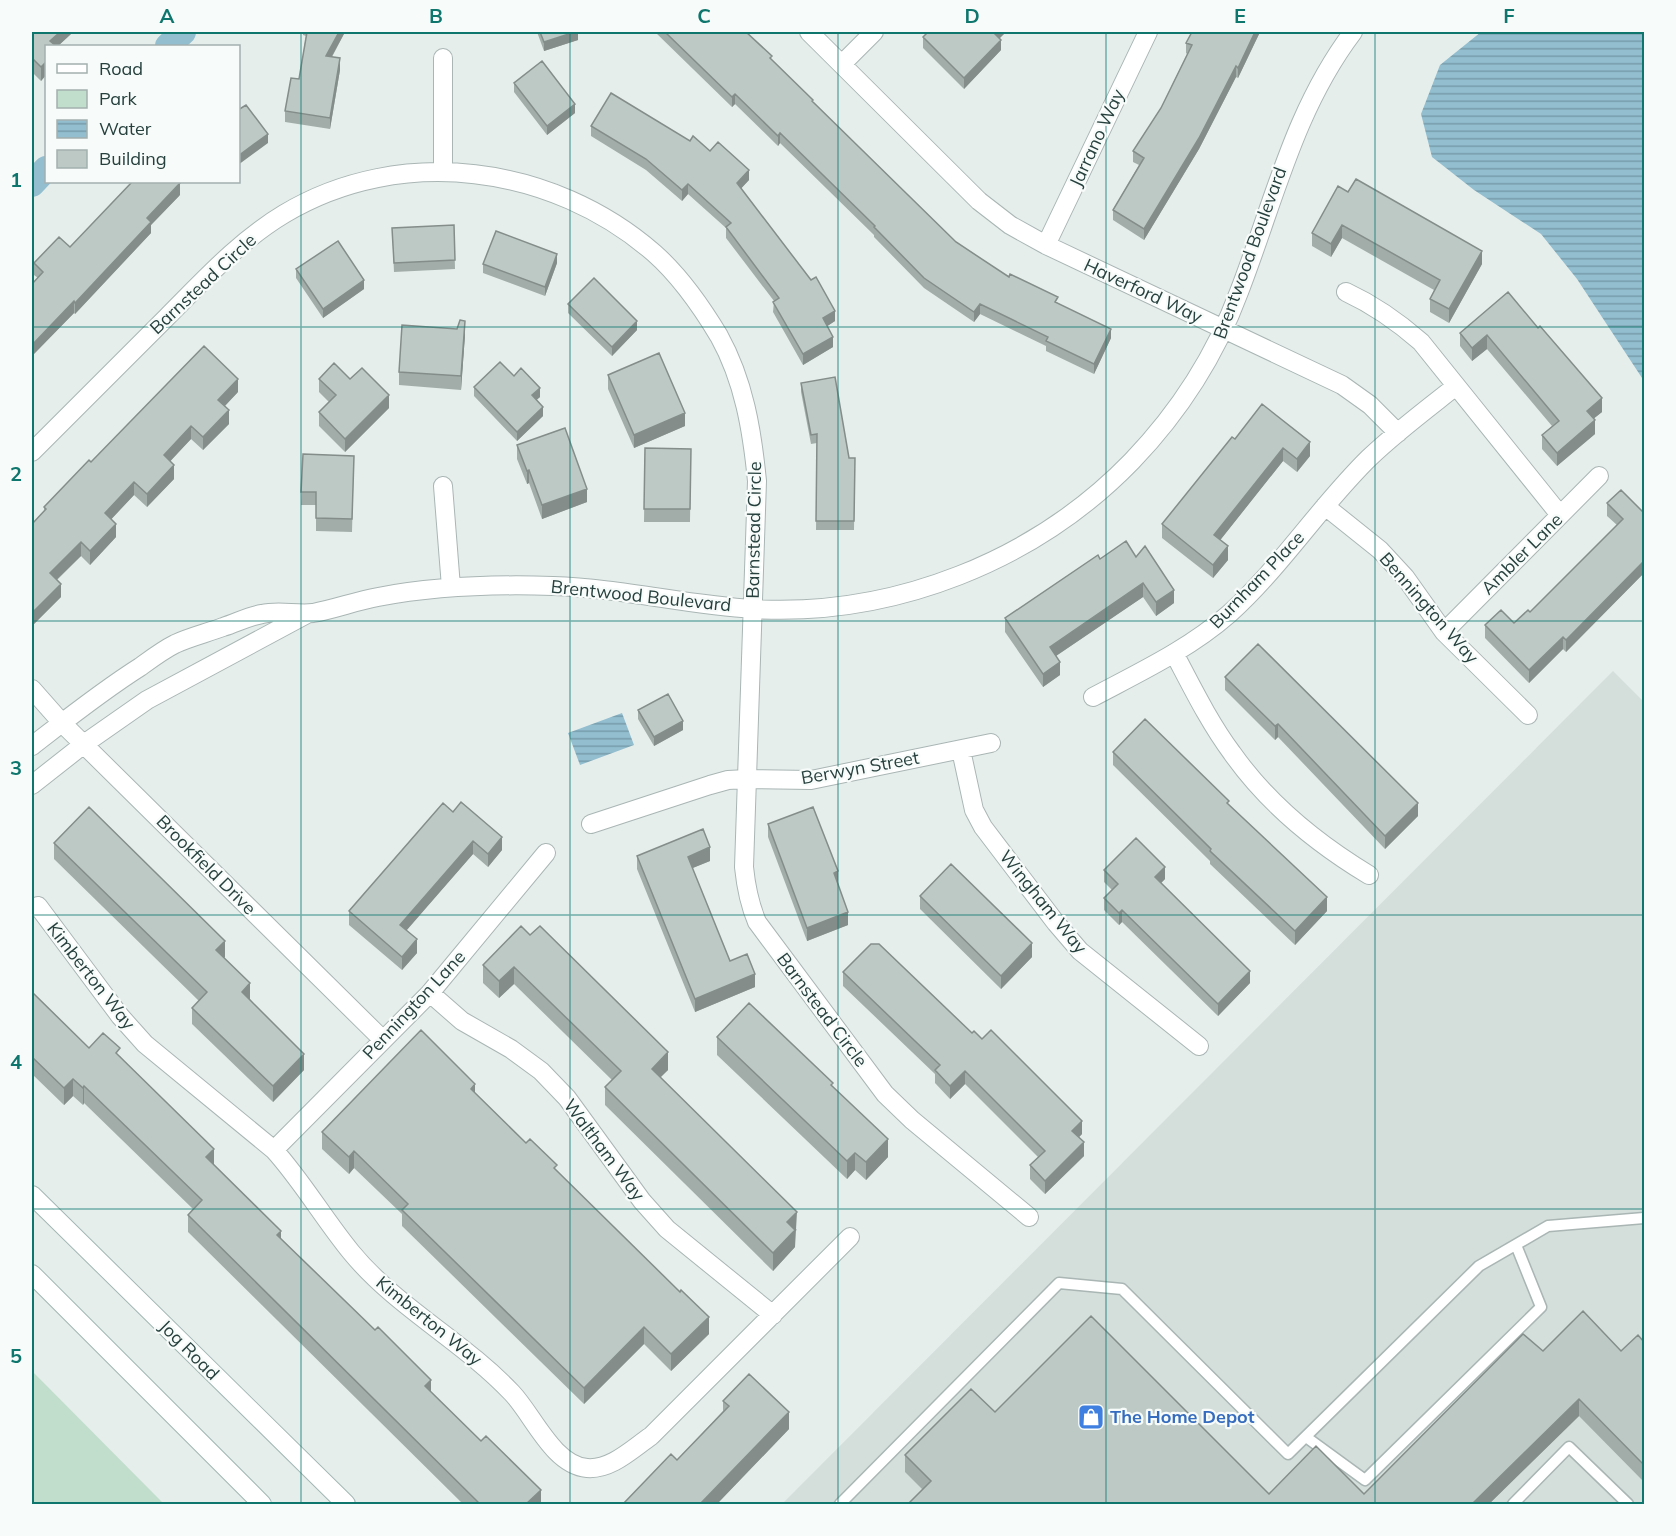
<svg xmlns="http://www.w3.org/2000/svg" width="1676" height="1536" viewBox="0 0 1676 1536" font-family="Mulish,sans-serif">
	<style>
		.built { fill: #d4dedb }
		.green { fill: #c1decd }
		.water { fill: url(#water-rules) }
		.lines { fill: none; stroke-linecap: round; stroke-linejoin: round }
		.canal { stroke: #92bed0; stroke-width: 26 }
		.service-casing { stroke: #a9b6b4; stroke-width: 13 }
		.minor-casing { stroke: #a9b6b4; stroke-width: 20 }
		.secondary-casing { stroke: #a2b7b3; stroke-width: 20 }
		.service { stroke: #fff; stroke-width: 10 }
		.minor { stroke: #fff; stroke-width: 18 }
		.secondary { stroke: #fff; stroke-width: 18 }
		.wall { fill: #a2ada9 }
		.shaded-wall { fill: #848d8a }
		.building { fill: #bcc9c5; stroke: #848d8a; stroke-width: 1.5 }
		.grid { fill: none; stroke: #0f766e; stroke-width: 1.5; stroke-opacity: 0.55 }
		.labels { text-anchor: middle; stroke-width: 4.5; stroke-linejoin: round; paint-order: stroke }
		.street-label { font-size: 18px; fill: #26403d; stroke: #f7fbf9 }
		.shop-label { font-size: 18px; font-weight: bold; fill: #366cbe; stroke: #f7fbf9; text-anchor: start }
		.neatline { fill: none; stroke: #0f766e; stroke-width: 2 }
		.grid-label { font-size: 20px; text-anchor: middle; font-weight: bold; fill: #0f766e }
	</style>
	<defs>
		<pattern id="water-rules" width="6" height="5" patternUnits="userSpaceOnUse" patternTransform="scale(1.5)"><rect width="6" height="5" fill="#92bed0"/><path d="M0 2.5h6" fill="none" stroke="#779caa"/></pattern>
	</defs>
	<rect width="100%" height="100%" fill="#e6eeec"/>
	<path class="built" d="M1613,671L1644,702V1504H782Z"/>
	<path class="green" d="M32,1371L164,1504H32Z"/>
	<path class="water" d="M1481,32H1644V381L1577,279L1541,234L1474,190L1432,157L1421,114L1440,65Z
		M622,713L634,745L580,765L568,733Z"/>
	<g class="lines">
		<path class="canal" d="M168,46L183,32
			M32,184L46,169"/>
		<defs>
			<path id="service" d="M1306,1437L1365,1480L1541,1307L1516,1245
				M840,1504L1059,1283L1122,1289L1288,1454L1479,1266L1548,1226L1644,1218
				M1513,1504L1569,1447L1628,1504"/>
			<path id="minor" d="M809,32L979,201L1010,225L1046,245L1342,385L1370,405L1398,433
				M443,58V172
				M842,64L874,32
				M1046,245L1148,32
				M1346,292C1374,305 1397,321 1421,342L1560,515
				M32,452C77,407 122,362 167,317C204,280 239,241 284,214C401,144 553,165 654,253C680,276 701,306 719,336C744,381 752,430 757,481L744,867C746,887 749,903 757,922L885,1094L912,1120L1029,1217
				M443,486L451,587
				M1325,506L1380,550L1405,577L1444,632L1528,715
				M1444,632L1599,476
				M1174,653C1192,687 1209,722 1232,753C1268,804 1316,843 1369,875
				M32,689L62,723L383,1040
				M1093,697C1140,672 1189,649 1229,614C1281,567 1319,507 1369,458C1396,432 1427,409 1456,386
				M32,746C67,719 102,691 140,667C151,659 163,650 175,644C190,637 207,633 223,627C236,623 249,616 262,614C279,610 296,615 313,613C335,609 356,601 378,597C436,586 495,584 553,586C620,588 687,605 753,609C894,617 1035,561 1132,461C1179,412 1216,354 1239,292C1274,202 1294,110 1353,32
				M961,750L974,810L983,827L1056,923L1080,951L1199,1046
				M32,785L84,744L147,700L307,614
				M591,824L710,785L728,780L747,779L811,780L991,743
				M38,906L120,1016L145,1044L274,1150C302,1181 324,1219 351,1252C396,1307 463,1341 512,1393C533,1415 553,1465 587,1468C611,1470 632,1449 651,1436L850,1237
				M430,993L462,1021L511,1049L541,1071L567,1098L642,1201L667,1229L773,1315
				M274,1150L430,993L546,853"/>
			<path id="secondary" d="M32,1195L346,1504
				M32,1274L262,1504"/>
		</defs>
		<use href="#service" class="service-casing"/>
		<use href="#minor" class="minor-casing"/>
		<use href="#secondary" class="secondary-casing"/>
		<use href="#service" class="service"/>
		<use href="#minor" class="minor"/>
		<use href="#secondary" class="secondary"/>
	</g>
	<path class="wall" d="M32,32H71V34L58,46H46V75L41,81L32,72Z
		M303,32H345L332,57L340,70L330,129L285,122V111L299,79L306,36L303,35Z
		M537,32H578V40L544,51Z
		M655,32H746L772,60L813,102L956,242L1009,277L1058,303L1111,338L1094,374L1046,351V346L980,314L974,322L924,288L874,237V235L780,143L778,146L735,104L732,107Z
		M928,32H1006L999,38L1001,50L964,89L923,48V37Z
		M1192,32H1260L1238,78L1236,77L1199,149L1144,240L1113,220V210L1139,165L1133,162V151L1161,108L1187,54L1186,53V43Z
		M514,83L575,113L547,135L514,92Z
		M591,126L690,141L710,151L749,180L741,188L835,321L827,326L833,347L803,365L773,312L774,301L726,238V228L688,194L682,201L646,170L591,136Z
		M1348,192L1482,264L1449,323L1430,312V299L1434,290L1342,238L1331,257L1312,246V233Z
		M180,195L151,225V233L75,314L74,313L32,356V284L38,278L34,275V263Z
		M454,225L455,269L394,272L392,228Z
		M557,263L545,296L483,273V264Z
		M296,269L364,289L323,318L296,278Z
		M1508,292L1602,412L1594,418L1595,434L1557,466L1542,449V435L1552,426L1487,349L1472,361L1460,346V333Z
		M568,304L637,330L612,356L568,313Z
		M465,335L461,390L399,385V372Z
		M608,375L685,426L634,448L608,389Z
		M514,376L540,397L536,400L543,416L517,441L474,396V387Z
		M319,379L389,408L345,452L319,426V412L329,402L319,392Z
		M801,383L849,458H855L854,530H816L817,443L811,444L801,392Z
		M238,392L225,406L229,424L203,450L191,439L170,461L174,479L147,507L134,495L111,519L116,537L90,565L81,556L57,580L61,597L34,624L32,621V524L44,511V507L91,462Z
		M1262,404L1310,456L1297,472L1283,461L1220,540L1228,560L1213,578L1162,538V524L1235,439Z
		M517,445L587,502L542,519L529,483L527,484L517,459Z
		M645,448L691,449L690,522H644Z
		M303,454L354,456L352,532L316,531V505H301Z
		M1607,503L1644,513V573L1566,652L1563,649L1529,683L1485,638V625L1514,623L1530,612L1617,525L1607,516Z
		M1136,557L1174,603L1156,616L1143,597L1056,656L1060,675L1043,687L1005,632V618Z
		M1225,677L1418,816L1385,849L1278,737L1275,740L1225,690Z
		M638,710L683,730L654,746L638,719Z
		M1113,752L1327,911L1295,945L1210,864V861L1113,765Z
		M453,812L502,850L488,867L473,854L406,930L417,953L402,970L349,925V911Z
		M768,824L838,883L848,925L807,941L768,837Z
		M54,843L225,957L224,958L250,999L304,1070L273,1102L192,1024V1008L199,1001L54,859Z
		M637,856L710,861L692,868L730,961L755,987L695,1012L637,869Z
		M1104,870L1165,879L1161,883L1250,983L1218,1016L1122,922L1119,925L1104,910V898L1112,890L1104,882Z
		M920,896L1032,957L1001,989L920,909Z
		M521,926L668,1070L660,1077L797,1230L795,1231V1247L773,1271L605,1105V1087L612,1080L514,984L499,998L483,983V965Z
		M843,972L972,1033L1082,1134L1079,1137L1084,1156L1045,1194L1030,1179V1165L1038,1157L965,1084L950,1099L935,1083V1074L843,986Z
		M32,992L89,1048L120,1056L214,1165L281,1239L541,1504H463L188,1232V1215L193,1209L84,1103L83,1105L73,1096L64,1105L32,1074Z
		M717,1037L833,1087L888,1157L866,1180L855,1170L847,1179L717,1055Z
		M475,1093L526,1143L557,1171L709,1334L671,1371L644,1344L584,1404L402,1226V1214L354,1168L349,1174L322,1149V1132Z
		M1644,1342V1482L1579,1416L1489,1504H908L923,1490L905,1472V1455L995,1412L1269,1494H1364L1543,1351H1621Z
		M723,1401L789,1429L717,1504H623L677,1460L723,1411Z"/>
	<path class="shaded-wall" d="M60,32H71V34L58,46H50V41Z
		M339,32H345L326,67V56Z
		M575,32H578V40L544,51V42Z
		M995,32H1006L994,44V33Z
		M1255,32H1260L1238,78V68Z
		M1001,40V50L964,89V78Z
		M340,58V70L330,129V118Z
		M46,62V75L41,81V67Z
		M1236,66V77L1199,149L1144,240V229Z
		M735,94V104L732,107V97Z
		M575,104V113L547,135V126Z
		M780,133V143L778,146V136Z
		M268,134V143L238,165V156Z
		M749,170V180L737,193V183Z
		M180,183V195L151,225V233L75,314V303L147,218Z
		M688,184V194L682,201V190Z
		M1342,225V238L1331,257V244Z
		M1482,251V264L1449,323V309Z
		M557,254V263L545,296V287Z
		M364,280V289L323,318V309Z
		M74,301V313L32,356V345Z
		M980,304V314L974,322V312Z
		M835,311V321L823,329V318Z
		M465,321V335L461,390V376Z
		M637,321V330L612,356V347Z
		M1111,329V338L1094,374V364Z
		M1487,335V349L1472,361V348Z
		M833,337V347L803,365V354Z
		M238,379V392L218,413V400Z
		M540,388V397L532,404V395Z
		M389,395V408L345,452V439Z
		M1602,398V412L1587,424V411Z
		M543,407V416L517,441V432Z
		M229,410V424L203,450V437Z
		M685,413V426L634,448V435Z
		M1595,420V434L1557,466V453Z
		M191,426V439L164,468V455Z
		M1310,442V456L1297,472V459Z
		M1283,448V461L1214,548V535Z
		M174,465V479L147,507V494Z
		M529,470V483L527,484V471Z
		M134,482V495L105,526V513Z
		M587,489V502L542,519V505Z
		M116,524V537L90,565V551Z
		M81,542V556L50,586V573Z
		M1228,546V560L1213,578V565Z
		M1644,561V573L1566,652V640Z
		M1143,583V597L1050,660V647Z
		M61,584V597L34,624V611Z
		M1174,590V603L1156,616V602Z
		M1563,637V649L1529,683V670Z
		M1060,662V675L1043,687V674Z
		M683,721V730L654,746V737Z
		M1278,724V737L1275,740V726Z
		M1418,803V816L1385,849V836Z
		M502,837V850L488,867V854Z
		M473,841V854L400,938V925Z
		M710,847V861L688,870V857Z
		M1165,867V879L1155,889V877Z
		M838,871V885L834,873Z
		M1327,897V911L1295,945V931Z
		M1122,910V922L1119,925V913Z
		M848,912V925L807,941V928Z
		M417,939V953L402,970V957Z
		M225,941V957L216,966V950Z
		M1032,943V957L1001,989V976Z
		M514,967V984L499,998V981Z
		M1250,971V983L1218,1016V1004Z
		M755,974V987L695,1012V999Z
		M250,983V999L242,1008V992Z
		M668,1052V1070L652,1086V1069Z
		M304,1054V1070L273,1102V1086Z
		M965,1071V1084L950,1099V1086Z
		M73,1079V1096L64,1105V1088Z
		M475,1084V1101L471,1089Z
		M84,1086V1103L83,1105V1088Z
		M1082,1121V1134L1072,1144V1131Z
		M888,1139V1157L866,1180V1162Z
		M1084,1142V1156L1045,1194V1181Z
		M214,1149V1166L206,1157Z
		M354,1151V1168L349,1174V1157Z
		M855,1153V1170L847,1179V1161Z
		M797,1212L795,1247L773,1271V1253L787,1222Z
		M281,1231V1248L277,1235Z
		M709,1317V1334L671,1371V1354Z
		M644,1327V1344L584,1404V1388Z
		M431,1380V1397L425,1386Z
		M1579,1399V1416L1489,1504H1472Z
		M789,1412V1429L717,1504H700Z
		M541,1490V1504H526Z"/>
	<path class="building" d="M32,32H60L50,41L56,46H46V62L41,67L32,58Z
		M307,32H339L326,56L340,58L330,118L285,111L291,78L299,79Z
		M540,32H575L544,42Z
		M665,32H746L772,56L770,58L813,100L812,101L956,242L1009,277L1010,274L1058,297L1055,302L1111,329L1094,364L1046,341L1048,337L980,304L974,312L924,278L874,227L875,226L780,133L778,136L735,94L732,97Z
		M928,32H995L994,33L1001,40L964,78L923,37Z
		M1192,32H1255L1238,68L1236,66L1199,138L1144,229L1113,210L1144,158L1133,151L1161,108L1192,45L1186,43Z
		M542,61L575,104L547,126L514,83Z
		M611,93L690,141L693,136L710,151L718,142L749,170L737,183L811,280L816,277L835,311L823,318L833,337L803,354L773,302L779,298L726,227L731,223L688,184L682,190L646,159L591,126Z
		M246,105L268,134L238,156V110Z
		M1356,179L1482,251L1449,309L1430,299L1440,280L1342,225L1331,244L1312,233L1338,186L1348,192Z
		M132,182H178L180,183L147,218L151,222L75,303L74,301L32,345V284L43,272L34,263L59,237L70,247Z
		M454,225L455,260L394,263L392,228Z
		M496,231L557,254L545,287L483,264Z
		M338,241L364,280L323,309L296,269Z
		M594,278L637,321L612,347L568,304Z
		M1508,292L1538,328L1540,326L1602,398L1587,411L1595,420L1557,453L1542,435L1559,421L1487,335L1472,348L1460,333Z
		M460,320L465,321L461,376L399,372L402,325L457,329Z
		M204,346L238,379L218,400L229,410L203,437L191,426L164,455L174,465L147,494L134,482L105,513L116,524L90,551L81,542L50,573L61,584L34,611L32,608V524L46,509L44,507L89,460L91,462Z
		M659,353L685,413L634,435L608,375Z
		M500,362L514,376L521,368L540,388L532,395L543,407L517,432L474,387Z
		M334,363L350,379L362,368L389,395L345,439L319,412L336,395L319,379Z
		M835,377L849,458H855L854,521H816L817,434L811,435L801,383Z
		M1262,404L1310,442L1297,459L1283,448L1214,535L1228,546L1213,565L1162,524L1232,437L1235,439Z
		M565,428L587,489L542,505L529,470L527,471L517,445Z
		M645,448L691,449L690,509H644Z
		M303,454L354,456L352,519L316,518V492H301Z
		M1621,490L1644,513V561L1566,640L1563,637L1529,670L1485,625L1501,610L1514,623L1528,610L1530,612L1623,519L1607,503Z
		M1126,541L1136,557L1145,546L1174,590L1156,602L1143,583L1050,647L1060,662L1043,674L1005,618L1098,555L1100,559Z
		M1258,644L1418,803L1385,836L1278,724L1275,726L1225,677Z
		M668,694L683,721L654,737L638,710Z
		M1145,719L1229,801L1227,803L1327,897L1295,931L1210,851L1211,849L1113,752Z
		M461,802L502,837L488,854L473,841L400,925L417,939L402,957L349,911L443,803L453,812Z
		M89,807L225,941L216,950L250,983L242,992L304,1054L273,1086L192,1008L207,992L54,843Z
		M813,807L838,871L834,873L848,912L807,928L768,824Z
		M703,829L710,847L688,857L730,961L747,954L755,974L695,999L637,856Z
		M1136,838L1165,867L1155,877L1250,971L1218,1004L1122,910L1119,913L1104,898L1118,884L1104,870Z
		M951,864L1032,943L1001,976L920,896Z
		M521,926L530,935L540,926L668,1052L652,1069L797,1212L787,1222L795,1230L773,1253L605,1087L621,1071L514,967L499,981L483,965Z
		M871,944H879L972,1033L974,1031L982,1039L991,1030L1082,1121L1072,1131L1084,1142L1045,1181L1030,1165L1045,1151L965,1071L950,1086L935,1070L940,1065L843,972Z
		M32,992L89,1048L103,1033L120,1048L116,1053L214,1149L206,1157L281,1231L277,1235L375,1330L378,1327L431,1380L425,1386L481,1441L486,1436L541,1490L526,1504H480L188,1215L202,1200L84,1086L83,1088L73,1079L64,1088L32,1057Z
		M749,1003L833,1083L831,1085L888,1139L866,1162L855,1153L847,1161L717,1037Z
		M421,1030L475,1084L471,1089L526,1143L530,1139L557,1165L554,1168L680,1292L681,1290L709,1317L671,1354L644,1327L584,1388L402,1210L408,1204L354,1151L349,1157L322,1132Z
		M1583,1311L1621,1351L1638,1335L1644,1342V1465L1579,1399L1472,1504H908L931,1481L905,1455L971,1389L995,1412L1091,1316L1269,1494L1316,1446L1364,1494L1523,1334L1543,1351Z
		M749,1374L789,1412L700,1504H623L671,1454L677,1460L729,1406L723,1401Z"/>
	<path class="grid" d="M301,32V1504M570,32V1504M838,32V1504M1106,32V1504M1375,32V1504M32,327H1644M32,621H1644M32,915H1644M32,1209H1644"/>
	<defs>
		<symbol id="shop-square" viewBox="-11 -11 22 22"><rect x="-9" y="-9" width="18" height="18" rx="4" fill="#3f7fe0" stroke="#f7fbf9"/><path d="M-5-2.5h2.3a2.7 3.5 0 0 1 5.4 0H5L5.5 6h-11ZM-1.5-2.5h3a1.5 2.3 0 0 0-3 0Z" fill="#fff"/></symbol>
	</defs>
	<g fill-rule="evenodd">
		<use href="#shop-square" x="1076" y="1402" width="30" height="30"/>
	</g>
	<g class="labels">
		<g class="street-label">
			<text transform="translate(1097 138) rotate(-65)" y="6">Jarrano Way</text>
			<text transform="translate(1250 253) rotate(-70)" y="6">Brentwood Boulevard</text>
			<text transform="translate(203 284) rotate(-43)" y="6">Barnstead Circle</text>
			<text transform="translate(1143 291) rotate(25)" y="6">Haverford Way</text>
			<text transform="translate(754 530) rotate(-89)" y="6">Barnstead Circle</text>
			<text transform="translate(1522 554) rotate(-45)" y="6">Ambler Lane</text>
			<text transform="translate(1257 580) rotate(-46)" y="6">Burnham Place</text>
			<text transform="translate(641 596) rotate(6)" y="6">Brentwood Boulevard</text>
			<text transform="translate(1429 608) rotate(49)" y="6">Bennington Way</text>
			<text transform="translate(860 768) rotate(-10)" y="6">Berwyn Street</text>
			<text transform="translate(206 865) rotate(45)" y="6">Brookfield Drive</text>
			<text transform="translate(1043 902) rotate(51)" y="6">Wingham Way</text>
			<text transform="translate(91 976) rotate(52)" y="6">Kimberton Way</text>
			<text transform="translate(414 1005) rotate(-47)" y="6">Pennington Lane</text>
			<text transform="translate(822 1010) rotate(53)" y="6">Barnstead Circle</text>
			<text transform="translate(604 1150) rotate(53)" y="6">Waltham Way</text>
			<text transform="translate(429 1321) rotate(39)" y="6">Kimberton Way</text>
			<text transform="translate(189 1350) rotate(45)" y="6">Jog Road</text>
		</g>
		<g class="shop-label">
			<text x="1110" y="1423">The Home Depot</text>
		</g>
	</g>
	<rect width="1676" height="1536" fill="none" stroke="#f7fbf9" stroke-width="66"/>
	<rect x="45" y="45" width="195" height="138" fill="#f7fbf9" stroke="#a3b0ae" stroke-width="1.5"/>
	<rect x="57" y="64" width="30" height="9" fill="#ffffff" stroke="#a3b0ae" stroke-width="1.5"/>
	<text x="99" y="75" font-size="18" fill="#26403d">Road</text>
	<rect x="57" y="90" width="30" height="18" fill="#c1decd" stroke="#a3b0ae" stroke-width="1.5"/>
	<text x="99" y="105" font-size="18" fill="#26403d">Park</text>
	<rect x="57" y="120" width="30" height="18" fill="url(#water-rules)" stroke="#a3b0ae" stroke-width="1.5"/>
	<text x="99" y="135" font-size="18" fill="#26403d">Water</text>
	<rect x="57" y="150" width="30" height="18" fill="#bcc9c5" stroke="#a3b0ae" stroke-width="1.5"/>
	<text x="99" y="165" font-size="18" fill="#26403d">Building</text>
	<rect x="33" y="33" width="1610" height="1470" class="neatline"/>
	<g class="grid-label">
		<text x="167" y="23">A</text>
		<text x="436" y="23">B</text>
		<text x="704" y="23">C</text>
		<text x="972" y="23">D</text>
		<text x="1240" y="23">E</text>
		<text x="1509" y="23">F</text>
		<text x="16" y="187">1</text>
		<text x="16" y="481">2</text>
		<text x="16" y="775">3</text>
		<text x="16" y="1069">4</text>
		<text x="16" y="1363">5</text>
	</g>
</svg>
